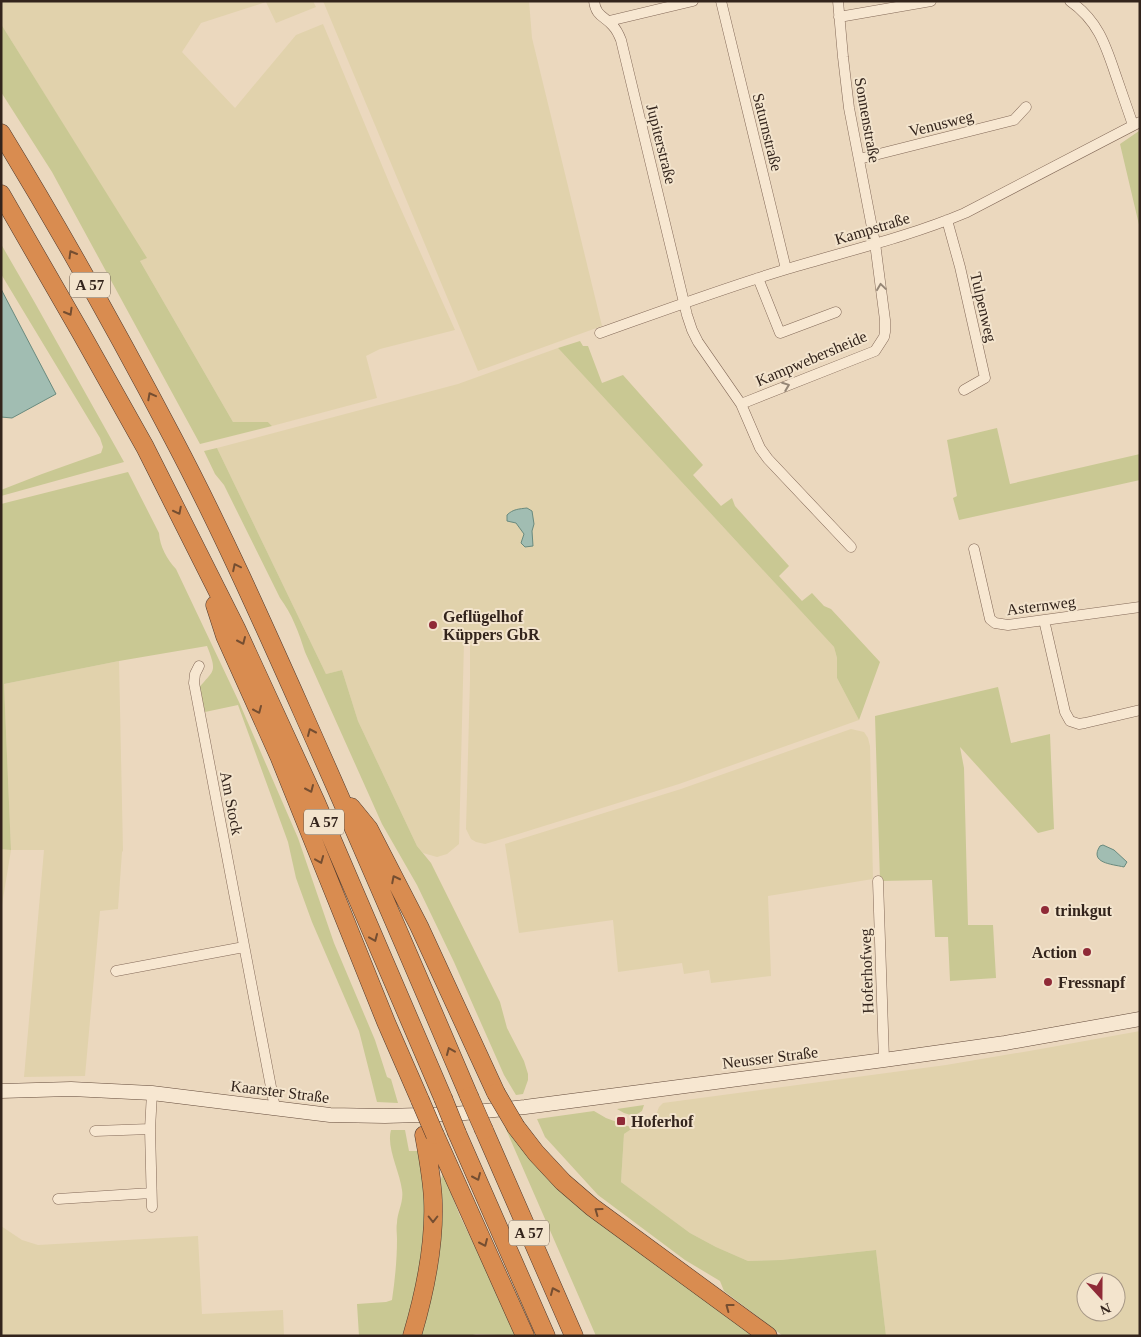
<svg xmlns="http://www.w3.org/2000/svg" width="1141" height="1337" viewBox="0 0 1141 1337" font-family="'Times New Roman',serif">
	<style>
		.farmland { fill: #e1d2ac; fill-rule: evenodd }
		.green { fill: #c9c893 }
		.water { fill: #a1bdb2; stroke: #698a7e }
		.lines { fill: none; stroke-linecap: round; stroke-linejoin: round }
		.minor-casing { stroke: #836958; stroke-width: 11 }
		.secondary-casing { stroke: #644b3b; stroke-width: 15 }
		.motorway-casing { stroke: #50392c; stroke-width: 19 }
		.minor { stroke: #f7e7d1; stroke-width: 10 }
		.secondary { stroke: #f7e7d1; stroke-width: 14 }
		.motorway { stroke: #d98c50; stroke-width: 18 }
		.motorway-bridge-casing { stroke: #50392c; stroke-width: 19; stroke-linecap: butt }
		.motorway-bridge { stroke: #d98c50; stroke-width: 18 }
		.oneway { stroke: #754e31 }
		.oneway2 { stroke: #958676 }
		.poi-dot { fill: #8f2a37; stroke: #f3e4cd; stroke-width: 2 }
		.labels { text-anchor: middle; stroke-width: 4; stroke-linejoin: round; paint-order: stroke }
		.shield { fill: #f3e4cd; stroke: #6d5e51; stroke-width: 1 }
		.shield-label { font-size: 15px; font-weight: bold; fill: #33241c }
		.street-label { font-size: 16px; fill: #33241c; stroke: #f3e4cd }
		.poi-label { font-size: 16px; font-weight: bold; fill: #33241c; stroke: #f3e4cd; text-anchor: start }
	</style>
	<rect width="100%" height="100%" fill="#ebd8be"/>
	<path class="farmland" d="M1,1H313L316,7L276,23L266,2L201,23L182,52L235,108L296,35L323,24L391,187L455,330L380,349L366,356L377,398L272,426L268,422H233L140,261L146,258L1,24Z
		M323,1H529L532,38L602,326L478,371Z
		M558,348L834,647L837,658V678L859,720L679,784L515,835L485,844L476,842L471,839L466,829L470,680V639L464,641L459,844L447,854L437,857L423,853L417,846L358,721L342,670L326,674L217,448L458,384Z
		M119,661L123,851L122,852L118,909L100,911L85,1076L24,1077L44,850H11L1,911V849H11L4,684Z
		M851,729L864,732L868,738L870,746L873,879L768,896L771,976L711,983L709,970L684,974L682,963L618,972L613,920L519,933L505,844L681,789Z
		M1140,1031V1336H886L876,1250L781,1260L748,1261L716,1247L690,1233L621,1182L624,1134L633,1128H644L650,1124L654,1120L659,1107L663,1103L946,1065L1035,1050ZM1086,1282H1116V1312H1086Z
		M1,1226L22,1240L38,1245L198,1236L202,1314L283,1310L284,1336H1Z"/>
	<path class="green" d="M1,24L147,258L140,261L233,422H268L272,426L200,444L52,172L1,92Z
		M1139,131L1140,133V229L1120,144Z
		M1,244L35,303L124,462L1,496V490L42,474L101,453L103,447L100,438L1,274Z
		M580,341L583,346H588L602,383L623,375L703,465L693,475L721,506L732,498L735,506L789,566L779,576L802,601L812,593L824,606L831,609L880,662L859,720L837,678V658L834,647L558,348Z
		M997,428L1010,484L1140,454V480L959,520L953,498L957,496L947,440Z
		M217,448L326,674L342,670L358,721L417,846L431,863L500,1002L507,1028L524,1061L528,1074V1080L523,1094L516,1095L504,1075L454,962L417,885L382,824L305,652C299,633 292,614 280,598L224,485L215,474L204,451Z
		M128,472L159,533C160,547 167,559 176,569L239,702L298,838L334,943L375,1040L387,1077L391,1079L398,1103L377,1102L359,1031L312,922L296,878L288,842L238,705L205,712L202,699L196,692C212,669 219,676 207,646L119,661L4,684L11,850L1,849V504Z
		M998,687L1011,743L1050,734L1054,829L1038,833L960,747L964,768L968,925H993L996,978L950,981L948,937H935L932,880L880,881L875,716Z
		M644,1105L642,1111L634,1116L624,1113L617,1109Z
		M594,1111L606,1118L633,1128L624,1134L621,1182L690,1233L716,1247L748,1261L781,1260L876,1250L886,1336H783L724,1291L720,1281L685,1260L598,1195L545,1137L537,1119Z
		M508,1125L540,1166L761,1336H596L505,1127Z
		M391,1130H405L409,1151H418C421,1167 425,1183 425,1200C427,1238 416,1300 402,1336H359L357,1304L386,1302L392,1300C395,1280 397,1259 397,1239C397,1234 396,1228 397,1223C397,1212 404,1202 402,1190C400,1172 386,1147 391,1130Z
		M443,1173L460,1216L518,1336L476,1334L469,1336H419L432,1293L439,1259L443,1210L441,1179Z"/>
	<path class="water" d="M1,289L56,394L12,418L1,417Z
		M527,508L532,511L534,524L532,531L533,546L525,547L521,543L524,534L516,523L507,521V515C513,509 519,509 527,508Z
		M1103,845L1114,850L1127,862L1124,867C1111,864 1089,863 1100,846Z"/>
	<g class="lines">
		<defs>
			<path id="minor" d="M594,1C596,17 605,16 613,26C617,30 619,35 621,40L687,315L692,330L698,342L741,404L760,448L768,459L851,547
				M721,1L786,269
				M1070,1C1097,20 1105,43 1115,73C1121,90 1127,108 1133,125
				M839,17L931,1
				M609,21L693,1
				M859,159L1014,120L1026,107
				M947,220L960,267L985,378L964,390
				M758,278L780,333L836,312
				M600,333C662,311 724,288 787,269C847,251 908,237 965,213L1140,122
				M741,404L875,351L884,337L885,332V320L875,243L849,108L843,57L838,1
				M974,549L990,619L995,623L1008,625L1140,607
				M1044,620L1065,712L1070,721L1079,724L1085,723L1140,710
				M199,666L195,674L194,683L275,1108
				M878,881L884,1060
				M116,971L244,947
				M95,1131L150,1129
				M58,1199L151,1193
				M152,1207L150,1129L152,1093"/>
			<path id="secondary" d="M1,1091L71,1089L152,1093L330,1115L385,1116L455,1114L525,1107L884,1060L1005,1043L1140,1019"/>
			<path id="motorway" d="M1,133C62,233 119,335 173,438C220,527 261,619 302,711C359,839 414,967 469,1096
				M1,194L81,333L145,447L236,628L316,802L443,1098
				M215,605L225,636L279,756L386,1022L420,1100
				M351,807L369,829L419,926L496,1093
				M516,1127L536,1153L563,1182L592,1207L768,1336
				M484,1130L574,1336
				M457,1133L546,1336
				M435,1135L525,1336
				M412,1336C425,1292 435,1246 433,1200C432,1178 428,1157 424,1135"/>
		</defs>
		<use href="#minor" class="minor-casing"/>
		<use href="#secondary" class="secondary-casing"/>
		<use href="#motorway" class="motorway-casing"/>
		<use href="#minor" class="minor"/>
		<use href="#secondary" class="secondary"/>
		<use href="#motorway" class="motorway"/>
		<defs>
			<path id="motorway-bridge" d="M496,1093L516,1127
				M469,1096L484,1130
				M443,1098L457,1133
				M420,1100L435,1135"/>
		</defs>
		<use href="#motorway-bridge" class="motorway-bridge-casing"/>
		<use href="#motorway-bridge" class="motorway-bridge"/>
	</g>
	<defs><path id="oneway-chevron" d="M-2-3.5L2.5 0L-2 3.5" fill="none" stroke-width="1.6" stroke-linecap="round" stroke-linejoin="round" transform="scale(1.25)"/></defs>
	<g class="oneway">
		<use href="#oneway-chevron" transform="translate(72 254) rotate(-120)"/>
		<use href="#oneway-chevron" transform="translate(69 312) rotate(60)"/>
		<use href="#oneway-chevron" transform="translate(151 396) rotate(-118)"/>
		<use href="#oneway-chevron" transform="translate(178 511) rotate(63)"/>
		<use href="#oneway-chevron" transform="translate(236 567) rotate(-116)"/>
		<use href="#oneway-chevron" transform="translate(242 641) rotate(66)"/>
		<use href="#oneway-chevron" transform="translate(258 710) rotate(66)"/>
		<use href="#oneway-chevron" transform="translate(311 732) rotate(-114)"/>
		<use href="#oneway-chevron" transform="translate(310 789) rotate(66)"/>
		<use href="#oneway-chevron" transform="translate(320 860) rotate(68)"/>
		<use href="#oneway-chevron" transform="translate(395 879) rotate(-117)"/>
		<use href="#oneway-chevron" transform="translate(374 938) rotate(67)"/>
		<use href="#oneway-chevron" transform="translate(450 1051) rotate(-113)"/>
		<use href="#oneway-chevron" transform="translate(477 1177) rotate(66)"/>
		<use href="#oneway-chevron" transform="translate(598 1211) rotate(-144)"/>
		<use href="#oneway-chevron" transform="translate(433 1219) rotate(90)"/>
		<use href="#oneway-chevron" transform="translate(484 1243) rotate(66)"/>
		<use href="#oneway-chevron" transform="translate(554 1291) rotate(-114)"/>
		<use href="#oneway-chevron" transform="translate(729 1307) rotate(-143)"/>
	</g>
	<g class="oneway2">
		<use href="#oneway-chevron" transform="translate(881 287) rotate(-98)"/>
		<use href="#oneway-chevron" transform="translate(786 386) rotate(-21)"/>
	</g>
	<g class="poi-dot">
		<circle cx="433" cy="625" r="5"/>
		<circle cx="1045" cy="910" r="5"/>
		<circle cx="1087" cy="952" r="5"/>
		<circle cx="1048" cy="982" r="5"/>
		<rect x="616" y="1116" width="10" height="10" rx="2.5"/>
	</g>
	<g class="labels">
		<g class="shield">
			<rect x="70" y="272.5" width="40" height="25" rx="4"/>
			<rect x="304" y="809.5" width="40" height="25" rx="4"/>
			<rect x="509" y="1220.5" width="40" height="25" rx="4"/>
		</g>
		<g class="shield-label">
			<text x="90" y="290">A 57</text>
			<text x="324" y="827">A 57</text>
			<text x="529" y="1238">A 57</text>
		</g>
		<g class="street-label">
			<text transform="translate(868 120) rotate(80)" y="6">Sonnenstraße</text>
			<text transform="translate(941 123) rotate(-14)" y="6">Venusweg</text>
			<text transform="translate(768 132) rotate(76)" y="6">Saturnstraße</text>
			<text transform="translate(662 144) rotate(76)" y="6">Jupiterstraße</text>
			<text transform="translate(872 228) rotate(-17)" y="6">Kampstraße</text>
			<text transform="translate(984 307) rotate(77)" y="6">Tulpenweg</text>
			<text transform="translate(811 358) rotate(-23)" y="6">Kampwebersheide</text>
			<text transform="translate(1041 605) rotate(-7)" y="6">Asternweg</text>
			<text transform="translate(232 803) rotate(79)" y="6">Am Stock</text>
			<text transform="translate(866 971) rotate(-92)" y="6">Hoferhofweg</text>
			<text transform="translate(770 1057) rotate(-7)" y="6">Neusser Straße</text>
			<text transform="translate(280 1091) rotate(7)" y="6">Kaarster Straße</text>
		</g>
		<g class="poi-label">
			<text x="443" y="622">Geflügelhof<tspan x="443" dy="18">Küppers GbR</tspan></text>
			<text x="1055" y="916">trinkgut</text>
			<text x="1077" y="958" text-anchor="end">Action</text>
			<text x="1058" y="988">Fressnapf</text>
			<text x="631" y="1127">Hoferhof</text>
		</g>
	</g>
	<rect width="1141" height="1337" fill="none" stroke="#33241c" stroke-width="5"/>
	<g transform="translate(1101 1297) rotate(159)"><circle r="24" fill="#f3e4cd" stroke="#a69786"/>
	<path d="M0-4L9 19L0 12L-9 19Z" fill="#8f2a37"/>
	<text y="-8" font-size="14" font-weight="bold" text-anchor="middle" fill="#33241c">N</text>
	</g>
</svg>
